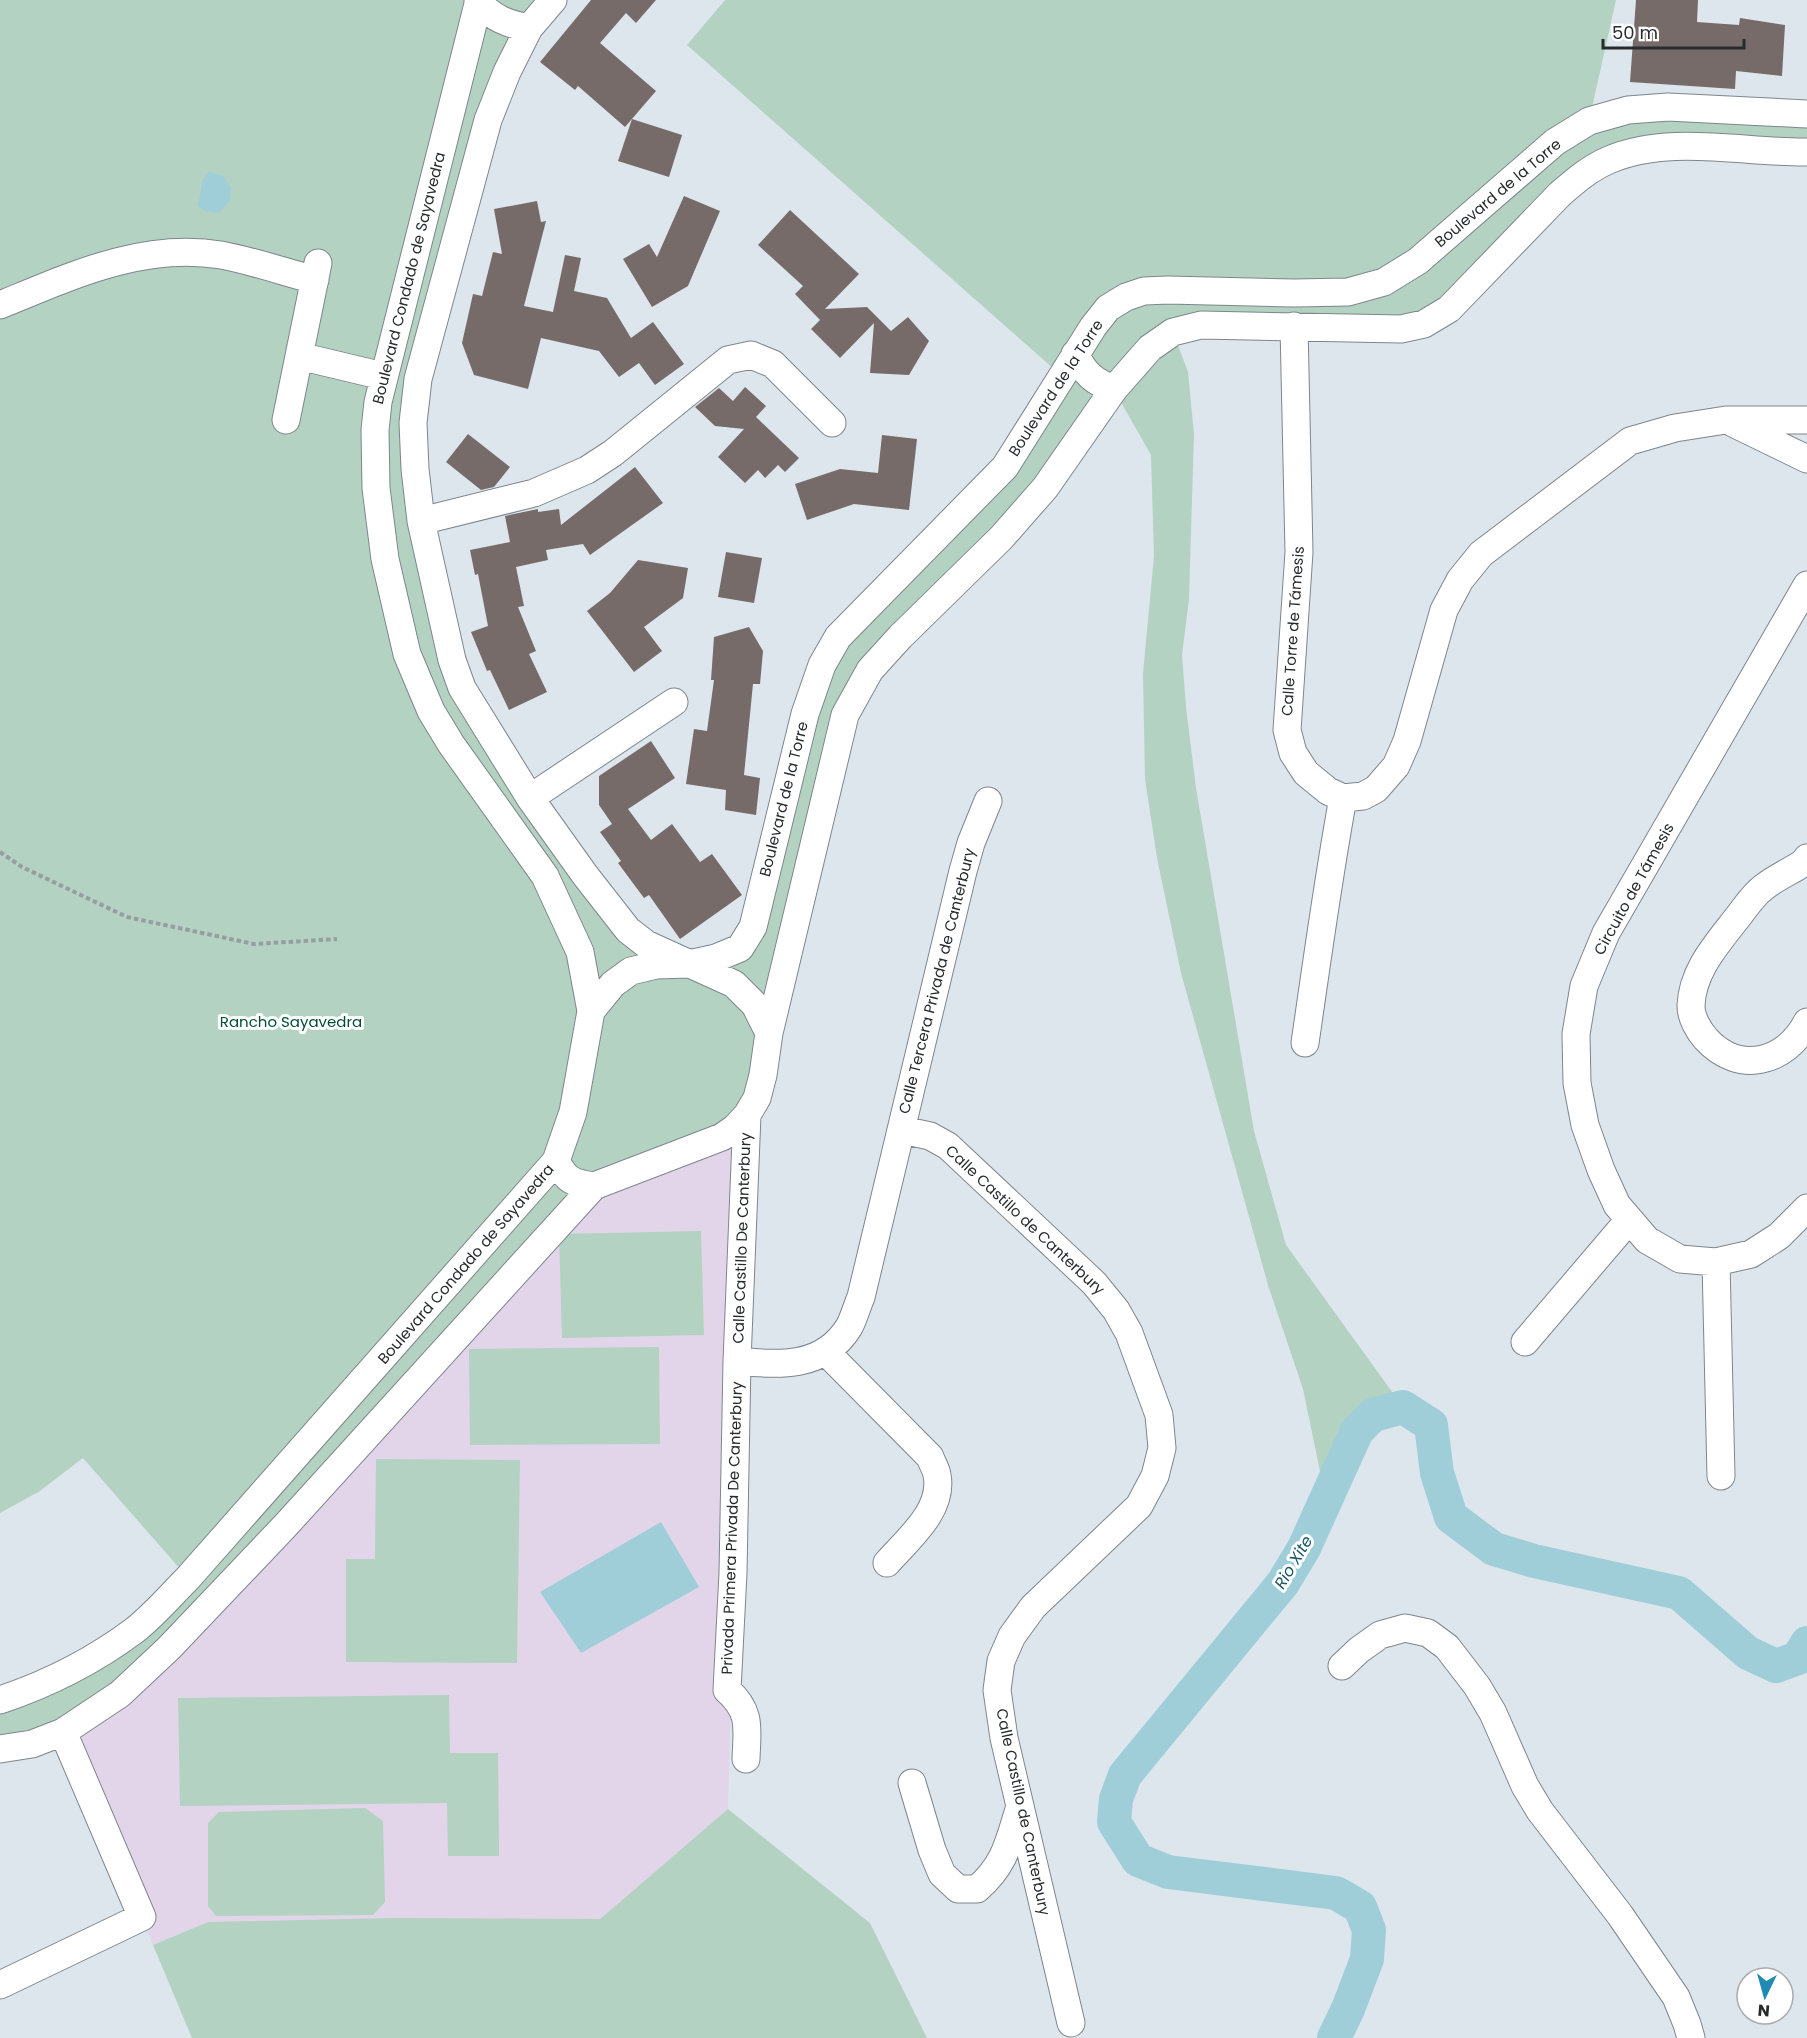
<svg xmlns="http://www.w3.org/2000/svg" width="1807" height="2038" viewBox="0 0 1807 2038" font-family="Poppins,sans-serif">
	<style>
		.commercial { fill: #e2d5e9 }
		.green { fill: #b3d2c1 }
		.water { fill: #9fced9 }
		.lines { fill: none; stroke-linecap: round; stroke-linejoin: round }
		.river { stroke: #9fced9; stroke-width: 34 }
		.building { fill: #766b69 }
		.minor-casing { stroke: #7e868d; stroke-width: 29 }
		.path { stroke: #979da3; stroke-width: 4; stroke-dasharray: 4.5 3; stroke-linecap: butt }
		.minor { stroke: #fff; stroke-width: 27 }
		.labels { text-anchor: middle; stroke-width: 6; stroke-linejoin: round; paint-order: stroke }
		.street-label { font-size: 15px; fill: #282b2e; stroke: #fff }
		.park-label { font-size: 15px; fill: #004d33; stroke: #fff }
		.water-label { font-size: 16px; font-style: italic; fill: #185865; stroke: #fff }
	</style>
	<rect width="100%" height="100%" fill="#dde6ed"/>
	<path class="commercial" d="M747,1116L728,1809L600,1919L591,2038L208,1922L153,1945L64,1731L593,1186Z"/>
	<path class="green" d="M0,0H553L529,28L507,72L488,120L418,379L413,423L415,469L421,521L452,660L462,688L530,798L585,875L628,930L646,944L687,964C645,965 616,968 594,1008L614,985L632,973L657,967L689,965L717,959L741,949L754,929L805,714L822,665L838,637L1005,467L1063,377L687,45L725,0H1616L1589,121L1628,110L1668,107L1807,114V152C1745,153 1668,134 1609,160C1590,167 1575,181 1560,194L1449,309L1424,324L1401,329L1201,325L1173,332L1188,372L1194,434L1189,599L1182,655L1186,707L1196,788L1254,1131L1286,1245L1403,1407L1373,1415L1357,1431L1326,1500L1303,1389L1268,1285L1241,1188L1181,973L1157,858L1145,779L1143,673L1154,556L1151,455L1114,390L1045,488L1001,538L900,637L870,669L845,715L767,1032C761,1075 760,1109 722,1137L593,1186L285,1526L169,1648L120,1694L63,1732L32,1744L0,1749V1700C48,1684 95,1660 135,1630C154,1615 171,1595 188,1578L83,1458L40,1491L0,1513Z
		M701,1231L704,1335L562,1338L559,1234Z
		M659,1347L660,1444L470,1445L469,1349Z
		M376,1459L520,1460L517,1663L346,1662V1559H375Z
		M449,1695L450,1753H498L499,1856H448L447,1803L180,1806L178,1698Z
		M365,1808L383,1821L385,1902L373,1915L216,1916L208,1906V1823L219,1812Z
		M728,1809L870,1923L927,2038H192L153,1945L208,1922L393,1918L600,1919Z"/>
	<path class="water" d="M209,172L223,176L231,188L230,201L219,213L205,211L198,206L203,179Z
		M661,1522L699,1587L581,1653L540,1592Z"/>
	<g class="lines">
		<path class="river" d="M1334,2038L1348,2009L1367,1959L1369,1930L1360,1907L1336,1893L1168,1872L1138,1860L1114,1822L1116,1799L1125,1775L1283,1583L1304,1548L1357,1431L1373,1415L1403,1407L1431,1425L1437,1473L1451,1517L1494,1549L1534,1561L1679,1593L1748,1653L1776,1666L1798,1658L1807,1643"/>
	</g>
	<path class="building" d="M591,0H656L636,23L626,13L600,43L656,91L625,127L578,86L575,90L540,62Z
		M1636,0H1698L1697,22L1739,25L1740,18L1785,25L1782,76L1736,71L1735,89L1630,82Z
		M632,119L682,135L669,177L618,161Z
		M684,196L720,211L688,286L652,307L623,259L649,244L657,257Z
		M537,201L541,222L546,221L524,306L553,312L565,255L581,258L574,291L607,298L631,338L653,322L684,364L655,385L639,363L619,377L599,351L541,338L528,389L474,375L462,343L473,294L482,296L493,252L502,254L494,209Z
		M790,210L859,274L825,309L867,307L891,331L908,317L929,341L909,375L870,373L874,323L840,358L811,329L820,320L795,294L803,286L758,245Z
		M745,387L766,406L756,417L799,458L785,472L778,465L765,478L758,470L745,483L718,457L744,429L715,426L695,407L719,388L733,401Z
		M468,434L510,467L494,487L481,490L446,462Z
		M882,435L917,439L909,510L854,504L807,520L795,484L840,469L878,473Z
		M635,467L663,503L590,555L583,544L546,550L548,560L516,567L524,606L518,607L536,651L529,654L547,692L509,710L490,670L487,671L471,632L488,626L478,574L475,575L470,550L510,542L505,516L538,509V512L559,509L561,525Z
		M726,552L762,558L754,603L718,597Z
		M638,560L688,568L683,598L644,627L662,651L634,672L587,611L610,593Z
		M749,627L763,651L760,684H753L744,775L760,778L756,815L725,810L726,790L686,784L694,729L707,731L714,680H711L714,637Z
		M651,741L675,778L628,809L651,840L672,824L700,862L712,854L742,895L680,939L649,895L644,898L618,863L621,861L600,832L612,824L599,805V776Z"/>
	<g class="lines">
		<defs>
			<path id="minor" d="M553,0L529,28L507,72L488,120L418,379L413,423L415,469L421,521L452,660L462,688L530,798L585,875L628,930L646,944L734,984L755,1005L769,1033
				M478,2C493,18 507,24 529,28
				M0,305C71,276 143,242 221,255C253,261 284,272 315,280
				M1294,326L1299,552L1287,730L1293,753L1306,773L1328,791L1343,798L1363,796L1376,789L1396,766L1407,741L1444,610L1460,580L1481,554L1630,441L1675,428L1726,420H1807
				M1075,354C1085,374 1094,382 1114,389
				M299,356L383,376
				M286,420L318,263
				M1733,423L1807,459
				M421,521L534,493L587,470L613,453L728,360L751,355L773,364L832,423
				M1807,585L1606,933L1584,986L1576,1034L1577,1083L1585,1125L1601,1170L1617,1205L1647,1240L1680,1259L1716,1262L1751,1254L1779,1236L1807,1208
				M530,798L674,702
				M1807,858L1803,863C1791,871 1775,878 1764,887C1753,895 1745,908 1737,918C1717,944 1692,971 1691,1006C1691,1018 1699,1031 1706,1039C1739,1075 1786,1063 1807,1022
				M591,1011L613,984L631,971L656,965L689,964L716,958L740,948L753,927L805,714L822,665L838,637L1005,467L1093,327L1108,308L1126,297L1144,291L1168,290L1294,293L1348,292L1384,282L1418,261L1555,142L1589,121L1628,110L1668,107L1807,114
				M1305,1043C1317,961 1328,879 1343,798
				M902,1130L930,1136L948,1146L1094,1283L1116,1310L1129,1333L1159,1415L1162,1448L1155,1476L1139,1506L1033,1607L1012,1636L1001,1661L997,1690L1004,1738L1071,2023
				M556,1161C566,1180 572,1183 594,1186
				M1716,1262L1721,1476
				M1525,1342L1629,1220
				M826,1352L930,1457C932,1463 936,1469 937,1475C944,1510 908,1539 887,1563
				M737,1361C779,1365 823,1369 849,1327C854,1318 857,1306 861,1297L963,871L971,843L988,801
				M1342,1666L1359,1650L1380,1635L1405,1628L1428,1633L1447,1647L1477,1686L1493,1713L1525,1786L1540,1811L1620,1915L1676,1997L1687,2024L1691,2038
				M0,1700C48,1684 95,1660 135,1630C154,1615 171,1595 188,1578L556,1161L573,1112L591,1011L580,952L545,876L451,744L431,711L407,654L385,559L376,488L375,430L378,402L479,0
				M0,1749L32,1744L63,1732L120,1694L169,1648L285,1526L594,1186L722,1137L735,1128L747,1115L757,1098L763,1075L769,1033L845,715L870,670L900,637L1001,538L1045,488L1114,389L1150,348L1173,332L1201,325L1401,329L1424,324L1449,309L1560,194C1575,181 1590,168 1609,160C1668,134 1745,153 1807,152
				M746,1759C747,1729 752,1712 727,1690L733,1573L737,1361L747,1115
				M912,1783L932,1850L942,1874L958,1889H977C1006,1864 1009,1841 1020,1806
				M0,1985L142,1917L63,1732"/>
		</defs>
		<use href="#minor" class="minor-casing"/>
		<path class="path" d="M0,852L22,867L127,917L254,944L337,939"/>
		<use href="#minor" class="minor"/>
	</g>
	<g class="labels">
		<g class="street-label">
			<text transform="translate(1498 193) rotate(-40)" y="5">Boulevard de la Torre</text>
			<text transform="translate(409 278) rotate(-76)" y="5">Boulevard Condado de Sayavedra</text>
			<text transform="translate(1056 388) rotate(-57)" y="5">Boulevard de la Torre</text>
			<text transform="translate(1293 631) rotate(-86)" y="5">Calle Torre de Támesis</text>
			<text transform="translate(784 799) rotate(-76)" y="5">Boulevard de la Torre</text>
			<text transform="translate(1634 889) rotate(-61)" y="5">Circuito de Támesis</text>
			<text transform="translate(937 981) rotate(-76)" y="5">Calle Tercera Privada de Canterbury</text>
			<text transform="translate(1025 1220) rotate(43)" y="5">Calle Castillo de Canterbury</text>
			<text transform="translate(742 1238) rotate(-88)" y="5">Calle Castillo De Canterbury</text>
			<text transform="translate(466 1264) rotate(-49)" y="5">Boulevard Condado de Sayavedra</text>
			<text transform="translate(732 1528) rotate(-88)" y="5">Privada Primera Privada De Canterbury</text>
			<text transform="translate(1023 1812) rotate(78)" y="5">Calle Castillo de Canterbury</text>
		</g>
		<g class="park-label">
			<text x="291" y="1027">Rancho Sayavedra</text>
		</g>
		<g class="water-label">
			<text transform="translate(1293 1562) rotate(-59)" y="6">Rio Xite</text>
		</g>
	</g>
	<g transform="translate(1765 1996) rotate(185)"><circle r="28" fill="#ffffff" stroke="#a9aaab" stroke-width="1.5"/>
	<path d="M0-4.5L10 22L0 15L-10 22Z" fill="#208bb2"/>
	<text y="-9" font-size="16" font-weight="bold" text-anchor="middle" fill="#282b2e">N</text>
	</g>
	<path d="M1603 39v9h141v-9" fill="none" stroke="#282b2e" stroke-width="3"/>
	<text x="1612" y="39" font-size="18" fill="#282b2e" stroke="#ffffff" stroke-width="4.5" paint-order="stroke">50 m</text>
</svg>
